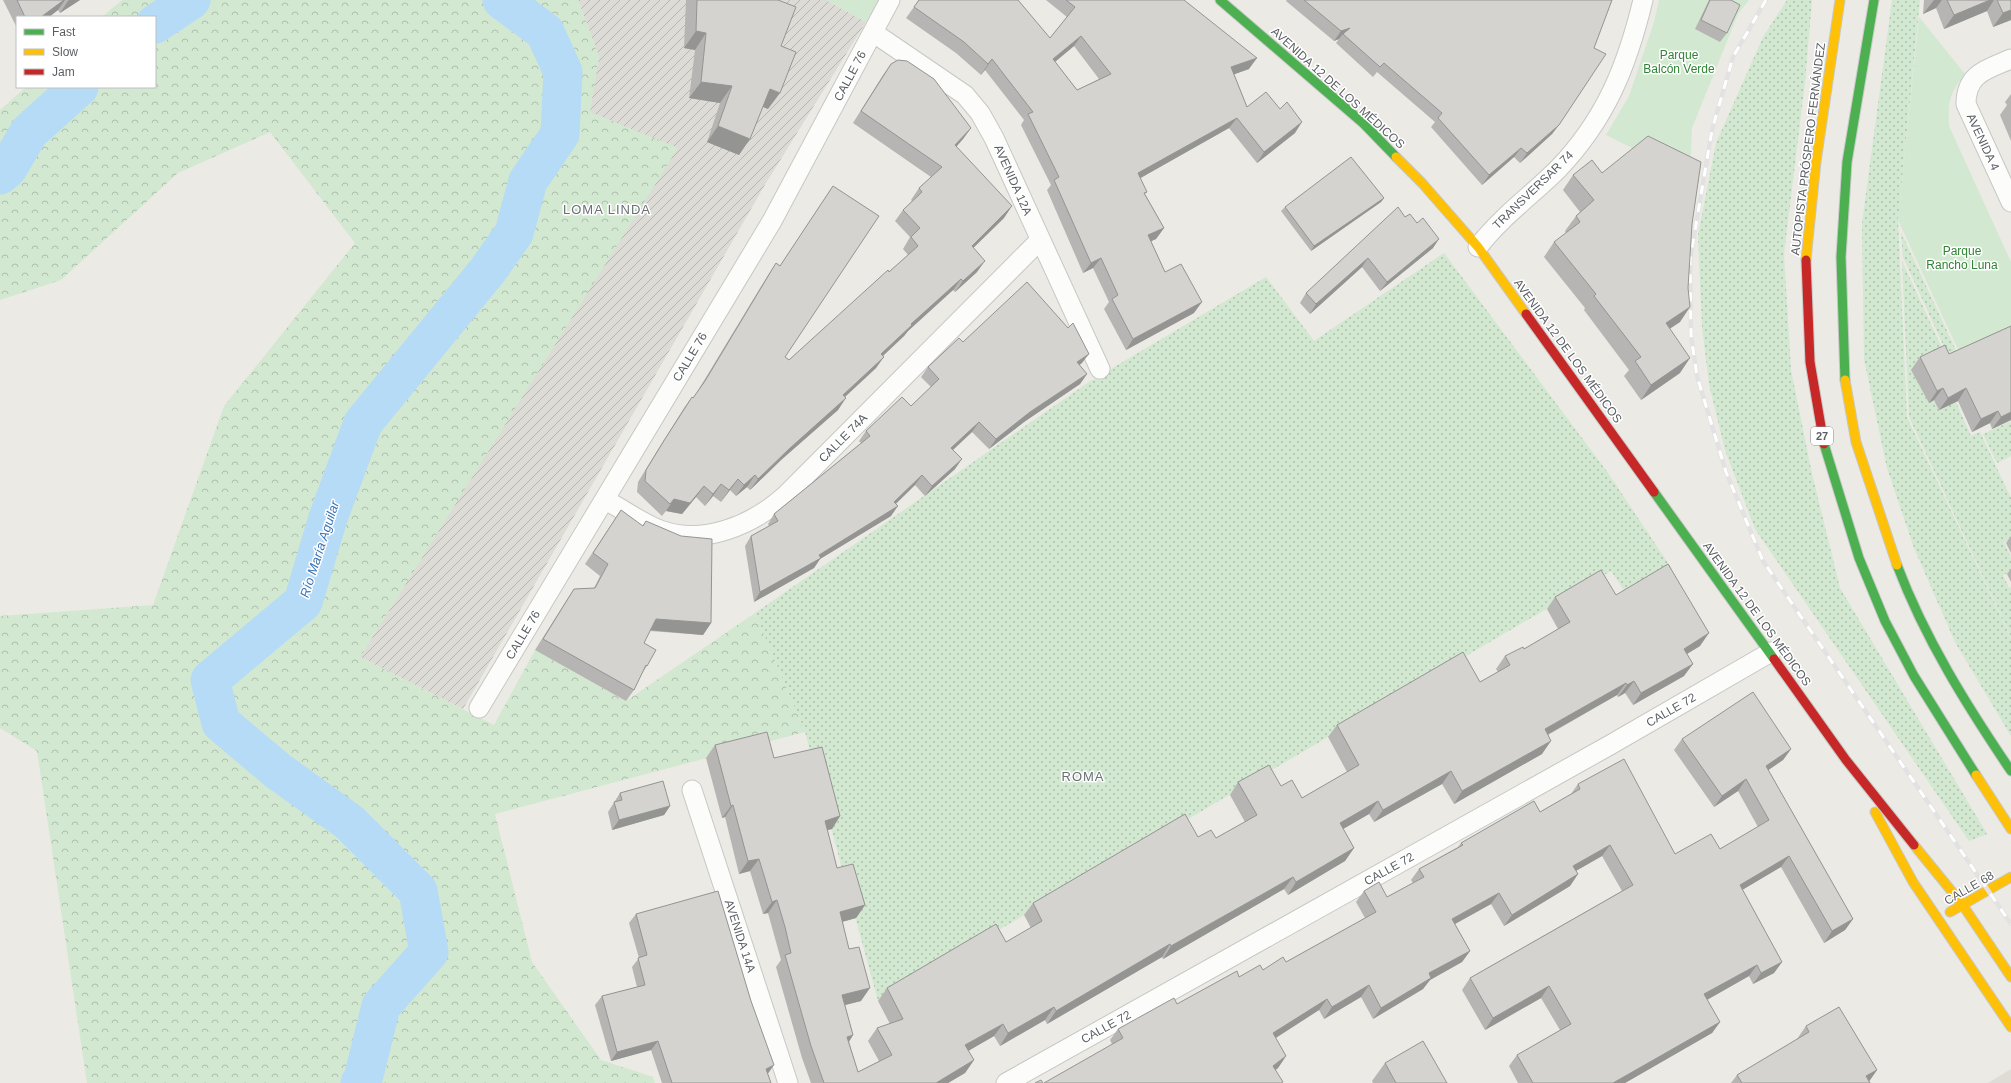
<svg xmlns="http://www.w3.org/2000/svg" width="2011" height="1083" viewBox="0 0 2011 1083" font-family="Helvetica,sans-serif">
	<style>
		.industrial { fill: url(#industrial-furrows) }
		.education { fill: #dedcd4 }
		.grass { fill: url(#grass-dots) }
		.forest { fill: url(#forest-crowns) }
		.green { fill: #d2e8d0 }
		.lines { fill: none; stroke-linecap: round; stroke-linejoin: round }
		.river { stroke: #b6dbf7; stroke-width: 39 }
		.street-casing { stroke: #c7c7c5; stroke-width: 21 }
		.fast-casing { stroke: #c7c8c7; stroke-width: 11 }
		.slow-casing { stroke: #c7c8c7; stroke-width: 11 }
		.jam-casing { stroke: #c7c8c7; stroke-width: 11 }
		.street { stroke: #fcfcfb; stroke-width: 19 }
		.fast { stroke: #4caf50; stroke-width: 9 }
		.slow { stroke: #ffc107; stroke-width: 9 }
		.jam { stroke: #c62828; stroke-width: 9 }
		.rail-casing { stroke: #e2e2e2; stroke-width: 4.5 }
		.rail { stroke: #fff; stroke-width: 3; stroke-dasharray: 9; stroke-linecap: butt }
		.wall { fill: #b6b5b3; fill-rule: evenodd }
		.shaded-wall { fill: #949492 }
		.building { fill: #d4d3d0; stroke: #949492; fill-rule: evenodd }
		.labels { text-anchor: middle; stroke-width: 3; stroke-linejoin: round; paint-order: stroke }
		.shield { fill: #fff; stroke: #8c8e92; stroke-width: 1 }
		.shield-label { font-size: 11px; font-weight: bold; fill: #5a5e63 }
		.park-label { font-size: 12px; fill: #318336; stroke: #fff }
		.street-label { font-size: 12px; fill: #5a5e63; stroke: #fff }
		.neighbourhood-label { font-size: 13px; letter-spacing: 1px; fill: #6b7075; stroke: #fff }
		.water-label { font-size: 13px; font-style: italic; fill: #3a74b4; stroke: #fff }
	</style>
	<defs>
		<pattern id="industrial-furrows" width="10" height="10" patternUnits="userSpaceOnUse"><rect width="10" height="10" fill="#dcdbd6"/><path d="M-1 1l2-2M0 10L10 0M9 11l2-2" fill="none" stroke="#b5b5b1"/></pattern>
		<pattern id="grass-dots" width="8" height="8" patternUnits="userSpaceOnUse"><rect width="8" height="8" fill="#d2e8d0"/><path d="M2 2h.1M6 6h.1" fill="none" stroke="#adbfac" stroke-width="1.8" stroke-linecap="round"/></pattern>
		<pattern id="forest-crowns" width="20" height="18" patternUnits="userSpaceOnUse"><rect width="20" height="18" fill="#d2e8d0"/><path d="M2 6a3 3 0 1 1 6 0M12 15a3 3 0 1 1 6 0" fill="none" stroke="#adbfac"/></pattern>
	</defs>
	<rect width="100%" height="100%" fill="#ebeae5"/>
	<path class="industrial" d="M578,0H826L866,22L766,183L463,709L360,657L677,148L589,112L599,57Z"/>
	<path class="education" d="M2011,1069V1083H1988Z"/>
	<path class="grass" d="M1787,0H1812L1805,82L1784,254L1791,370L1812,474L1840,588L1987,834L1969,841L1755,529L1725,450L1709,384L1702,327L1698,235L1716,143L1763,37Z
		M1892,0H1920L1898,220L1907,417L2011,638V736L1955,642L1914,548L1887,468L1864,359L1862,223Z
		M1901,232L1960,359L1965,393L1903,257Z
		M1444,253L1608,473L1672,569L1627,595L1611,571L878,1001L805,732L755,613L1089,382L1266,277L1314,341Z
		M1902,261L1965,398L1956,402L1971,436L1980,432L2011,498V539L2004,542L2011,557V572L2003,575L2009,588L2011,587V637L1909,417Z
		M2011,421V456L1997,463L1983,434Z"/>
	<path class="forest" d="M122,0H578L599,57L590,112L678,148L360,657L494,725L535,650L626,701L755,613L805,732L495,814L532,962L601,1060L653,1077L655,1083H87L37,751L0,728V616L153,605L224,406L355,243L270,132L178,173L61,280L0,300V110L26,87H155V17H102Z"/>
	<path class="green" d="M826,0H879L866,22Z
		M1659,0H1749L1738,14L1692,128L1690,177L1606,135L1629,96L1654,22Z
		M1919,17L1965,74C1949,94 1948,101 1949,126L2011,262V332L1961,356L1898,220Z"/>
	<g class="lines">
		<path class="river" d="M155,24L191,0
			M0,175L8,168L29,132L79,87
			M360,1083L363,1079L381,1006L429,952L418,891L349,822L278,771L221,723L210,680L303,602L328,518L363,423L488,270L514,233L528,181L560,134L563,72L545,32L502,0"/>
		<defs>
			<path id="street" d="M874,33L965,95L980,113L994,138L1100,369
				M2011,59C1988,69 1966,73 1966,104L2011,202
				M1478,247C1501,217 1532,195 1558,169C1606,119 1627,66 1643,0
				M605,500C623,509 641,523 660,530C704,546 752,525 785,496L1040,240
				M479,708L772,221L890,0
				M692,790L788,1083
				M1006,1083L1610,745L1771,652"/>
			<path id="fast" d="M1220,0L1363,123L1396,157
				M1845,380L1841,257L1847,162L1874,0
				M1824,444L1859,558L1885,621L1914,676L1976,775
				M1654,492L1774,659
				M1897,565C1925,639 1967,706 2011,771"/>
			<path id="slow" d="M1396,157L1422,183L1478,247L1526,314
				M1806,260L1816,162L1840,0
				M1845,380L1856,442L1897,565
				M1976,775L2011,829
				M1875,812L1913,882L2011,1027
				M1914,845L1962,904L2011,977
				M1950,912L2011,877"/>
			<path id="jam" d="M1806,260L1810,362L1824,444
				M1526,314L1654,492
				M1774,659L1846,760L1914,845"/>
		</defs>
		<use href="#street" class="street-casing"/>
		<use href="#fast" class="fast-casing"/>
		<use href="#slow" class="slow-casing"/>
		<use href="#jam" class="jam-casing"/>
		<use href="#street" class="street"/>
		<use href="#fast" class="fast"/>
		<use href="#slow" class="slow"/>
		<use href="#jam" class="jam"/>
		<defs>
			<path id="rail" d="M1766,0L1733,57L1712,130L1690,260L1691,335L1697,376L1726,472L1763,561L2011,924"/>
		</defs>
		<use href="#rail" class="rail-casing"/>
		<use href="#rail" class="rail"/>
	</g>
	<path class="wall" d="M3,0H80L60,13L58,10L49,17H17V28Z
		M686,0H778L781,46L768,109L763,107L739,155L707,142L720,103L689,98L695,50L684,48Z
		M919,0L1050,38L1067,17L1046,0H1184L1249,69L1234,74L1247,107L1295,133L1257,163L1229,128L1140,178L1147,192L1145,194L1164,228L1156,239L1151,241L1165,272L1194,313L1126,350L1104,309L1109,302L1093,268L1083,273L1047,190L1051,185L1021,125L1024,120L985,70L981,75L956,53L906,18ZM1074,46L1099,79L1077,90L1055,62Z
		M1287,0H1612L1559,125L1552,134L1520,163L1514,157L1482,185L1431,127L1435,122L1377,72L1373,77L1336,43L1339,39L1334,41L1286,1Z
		M1709,0H1731L1727,33L1720,42L1695,29Z
		M1924,0H2011V20L1993,27L1987,11L1944,29L1936,8L1923,14Z
		M891,64L971,128L963,139L956,147L1004,218L973,248L977,272L955,292L953,290L908,331L904,336L883,356L876,368L845,397L838,410L781,460L750,490L747,487L736,496L730,490L721,502L713,496L705,506L696,497L682,514L666,511L662,516L637,492L638,482L657,451L684,408L692,397L693,398L697,392L768,275L776,263L780,266L833,186L785,357L789,360L908,255L903,249L910,237L895,221L903,210L912,201L911,200L919,188L931,177L853,123L883,75Z
		M2011,94V141L2000,115L2007,105L2005,102Z
		M1602,173L1692,224L1680,322L1670,328L1680,373L1641,400L1624,376L1629,370L1584,310L1585,308L1544,257L1554,242L1566,233L1565,231L1576,216L1580,212L1563,190L1573,175Z
		M1384,198L1381,202L1311,251L1281,211L1285,207Z
		M1405,217L1433,248L1380,291L1362,267L1310,314L1300,303L1306,293Z
		M2011,326V420L1992,429L1990,423L1972,432L1958,401L1939,410L1934,400L1929,403L1911,370L1920,357L1949,354Z
		M963,342L1082,363L1079,365L1087,374L1080,384L1024,422L989,449L972,432L953,450L955,469L925,496L915,485L896,504L891,516L820,559L814,568L754,602L745,546L751,536L769,526L768,524L774,514L861,443L859,441L866,431L911,406L931,387L921,377L928,367Z
		M621,510L642,526L646,521L711,623L703,635L650,631L644,643L647,666L640,676L634,690L626,701L535,650L566,601L574,589L594,588L600,576L585,564Z
		M2011,536V553L2006,543Z
		M2011,569V582L2007,574Z
		M1616,595L1700,646L1687,654L1684,676L1633,705L1625,693L1618,697L1617,695L1548,735L1542,754L1454,804L1442,784L1374,822L1369,814L1343,829L1354,848L1345,861L1288,895L1284,889L1163,959L1162,957L1047,1024L1045,1020L1000,1046L994,1036L968,1051L974,1060L965,1073L948,1083H811L802,1058L776,967L781,960L768,913L763,914L750,871L739,874L725,817L722,818L706,758L715,745L774,758L840,816L832,829L827,830L837,868L865,905L856,918L842,922L861,1001L845,1005L853,1035L849,1042L858,1072L879,1061L868,1041L877,1028L890,1024L878,1001L887,988L1006,942L1031,928L1024,915L1033,903L1198,837L1216,838L1245,822L1230,795L1238,782L1281,786L1302,798L1347,772L1328,737L1337,725L1480,682L1498,672L1496,669L1505,656L1524,649L1558,629L1547,609L1555,597Z
		M1682,739L1791,749L1783,760L1768,770L1853,919L1845,930L1824,943L1781,867L1742,890L1782,962L1774,973L1753,984L1749,976L1707,1000L1720,1022L1712,1033L1625,1083H1518L1509,1066L1517,1055L1560,1030L1541,998L1485,1030L1462,990L1470,978L1622,891L1602,856L1576,871L1578,874L1570,886L1504,926L1491,904L1455,924L1470,951L1462,962L1430,980L1423,989L1373,1019L1361,997L1324,1019L1319,1010L1275,1038L1286,1056L1278,1068L1276,1070L1112,1044L1110,1040L1118,1029L1177,1004L1239,977L1286,962L1365,918L1356,902L1364,891L1387,897L1413,883L1411,880L1419,869L1458,847L1461,843L1540,812L1571,794L1578,784L1675,854L1720,849L1758,827L1738,791L1714,807L1674,750Z
		M620,793L670,806L664,815L612,830L608,812Z
		M636,914L768,1074L771,1083H662L651,1050L611,1061L595,1005L602,996L637,987L632,967L639,958L629,923Z
		M1806,1026L1877,1070L1869,1081L1870,1083H1731L1737,1075L1797,1039Z
		M1385,1063L1447,1083H1373L1372,1081Z"/>
	<path class="shaded-wall" d="M64,0H65L58,10L49,17H41Z
		M69,0H80L60,13L68,1Z
		M1934,0H1942L1936,8L1923,14Z
		M1990,0H1994L1987,11L1944,29L1954,15Z
		M2011,10V20L1993,27L2003,13Z
		M1350,28L1343,34L1339,39L1334,41L1341,31Z
		M696,31L706,33L695,50L684,48Z
		M1081,36L1074,46L1045,70L1053,59Z
		M1257,58L1249,69L1224,78L1231,67Z
		M992,59L985,70L981,75L988,64Z
		M701,82L732,86L720,103L689,98Z
		M770,89L780,93L768,109L758,105Z
		M1237,118L1229,128L1130,184L1138,173Z
		M1302,122L1295,133L1257,163L1264,152Z
		M1559,125L1552,134L1520,163L1527,153Z
		M718,126L750,139L739,155L707,142Z
		M971,128L963,139L947,157L955,145Z
		M1521,148L1514,157L1482,185L1489,175Z
		M1384,198L1381,202L1311,251L1314,246Z
		M1012,206L1004,218L964,257L972,246Z
		M1164,228L1156,239L1141,246L1148,235Z
		M1439,239L1433,248L1380,291L1387,282Z
		M1101,258L1093,268L1083,273L1091,263Z
		M1368,258L1362,267L1310,314L1316,304Z
		M985,261L977,272L955,292L963,281Z
		M961,279L953,290L908,331L904,336L873,365L881,354L911,324Z
		M1202,302L1194,313L1126,350L1133,339Z
		M1690,307L1680,322L1656,338L1666,323Z
		M1089,354L1082,363L1070,372L1077,362Z
		M884,357L876,368L835,406L843,395Z
		M1690,358L1680,373L1641,400L1651,385Z
		M1087,374L1080,384L1024,422L989,449L996,439L1030,412Z
		M1943,388L1934,400L1929,403L1937,391Z
		M1966,388L1958,401L1939,410L1948,398Z
		M846,398L838,410L781,460L750,490L758,479L789,449Z
		M1998,411L1990,423L1972,432L1981,419Z
		M2011,412V420L1992,429L2001,417Z
		M979,422L972,432L944,458L951,448Z
		M962,459L955,469L925,496L932,486Z
		M755,475L747,487L736,496L744,485Z
		M922,475L915,485L887,512L894,502Z
		M738,479L730,490L721,502L729,490Z
		M721,484L713,496L705,506L713,494Z
		M704,486L696,497L682,514L666,511L674,499Z
		M898,506L891,516L820,559L814,568L754,602L760,592L819,555Z
		M656,619L711,623L703,635L648,630Z
		M1709,633L1700,646L1675,661L1684,649Z
		M1693,664L1684,676L1633,705L1641,693Z
		M1634,681L1625,693L1618,697L1627,685Z
		M1626,683L1617,695L1536,741L1545,729Z
		M1551,741L1542,754L1454,804L1462,791Z
		M1791,749L1783,760L1757,778L1766,766Z
		M1451,771L1442,784L1374,822L1383,810Z
		M1746,779L1738,791L1714,807L1722,796Z
		M1378,801L1369,814L1331,836L1340,823Z
		M733,805L725,817L722,818L731,806Z
		M670,806L664,815L612,830L619,820Z
		M840,816L832,829L816,833L825,821Z
		M1610,845L1602,856L1565,877L1573,866Z
		M1354,848L1345,861L1288,895L1296,882Z
		M1789,856L1781,867L1732,896L1740,885Z
		M759,859L750,871L739,874L748,861Z
		M1578,874L1570,886L1504,926L1512,915Z
		M1293,877L1284,889L1163,959L1171,946Z
		M1499,893L1491,904L1444,930L1452,919Z
		M777,900L768,913L763,914L772,902Z
		M865,905L856,918L831,925L840,912Z
		M1853,919L1845,930L1824,943L1832,931Z
		M1170,944L1162,957L1047,1024L1056,1011Z
		M1470,951L1462,962L1430,980L1423,989L1373,1019L1381,1008L1429,973Z
		M1782,962L1774,973L1753,984L1761,973Z
		M1757,965L1749,976L1696,1006L1704,994Z
		M1369,985L1361,997L1324,1019L1332,1007Z
		M1549,986L1541,998L1485,1030L1493,1018Z
		M870,988L861,1001L833,1008L842,995Z
		M1327,999L1319,1010L1265,1045L1273,1033Z
		M1054,1007L1045,1020L1000,1046L1008,1033Z
		M1720,1022L1712,1033L1625,1083H1613Z
		M1003,1024L994,1036L956,1058L965,1045Z
		M853,1035L845,1048L847,1037Z
		M658,1041L651,1050L611,1061L617,1052Z
		M1286,1056L1278,1068L1265,1077L1273,1066Z
		M974,1060L965,1073L948,1083H936Z
		M774,1065L767,1075L766,1069Z
		M1877,1070L1868,1083L1866,1076Z"/>
	<path class="building" d="M17,0H64L41,17H25Z
		M697,0H778L796,7L781,46L796,52L780,93L770,89L750,139L718,126L732,86L701,82L706,33L696,31Z
		M919,0H1018L1050,38L1075,7L1066,0H1184L1257,58L1231,67L1247,107L1266,92L1280,109L1287,102L1302,122L1264,152L1237,118L1138,173L1147,192L1144,193L1164,228L1148,235L1165,272L1181,264L1202,302L1133,339L1112,299L1118,295L1101,258L1091,263L1054,180L1059,177L1028,114L1033,112L992,59L988,64L964,42L914,7ZM1081,36L1111,74L1077,90L1053,59Z
		M1304,0H1612L1594,48L1606,54L1559,125L1527,153L1521,148L1489,175L1438,118L1442,113L1384,63L1380,67L1343,34L1350,28L1341,31Z
		M1710,0H1731L1740,5L1727,33L1701,20Z
		M1947,0H1990L1954,15Z
		M1997,0H2011V10L2003,13Z
		M898,60L907,61L934,79L971,128L955,145L1012,206L972,246L985,261L963,281L961,279L911,324L912,325L881,354L884,357L843,395L846,398L789,449L758,479L755,475L744,485L738,479L729,490L721,484L713,494L704,486L690,503L674,499L670,504L645,481L646,470L665,439L692,397L693,398L705,381L776,263L780,266L833,186L879,216L785,357L789,360L888,270L889,272L918,246L911,237L920,228L903,210L922,192L919,188L942,167L861,111L891,64Z
		M1648,136L1701,162L1692,224L1688,288L1690,307L1666,323L1690,358L1651,385L1635,361L1641,357L1594,296L1596,294L1554,242L1580,222L1576,216L1594,200L1573,175L1592,160L1602,173Z
		M1351,157L1384,198L1314,246L1285,207Z
		M1398,207L1405,217L1410,214L1417,223L1423,218L1439,239L1387,282L1368,258L1316,304L1306,293Z
		M1027,282L1068,328L1073,323L1089,354L1077,362L1087,374L1030,412L996,439L979,422L951,448L962,459L932,486L922,475L894,502L898,506L819,555L821,558L760,592L751,536L778,521L774,514L870,436L866,431L902,397L911,406L939,379L928,367L959,338L963,342Z
		M2011,326V412L2001,417L1998,411L1981,419L1966,388L1948,398L1943,388L1937,391L1920,357L1945,345L1949,354Z
		M621,510L643,526L646,521L681,536L712,539L711,623L656,619L644,643L656,650L647,666L646,665L634,690L543,639L574,589L595,588L608,564L593,553Z
		M1668,564L1709,633L1684,649L1693,664L1641,693L1634,681L1627,685L1626,683L1545,729L1551,741L1462,791L1451,771L1383,810L1378,801L1340,823L1354,848L1296,882L1293,877L1171,946L1170,944L1056,1011L1054,1007L1008,1033L1003,1024L965,1045L974,1060L936,1083H824L811,1046L785,955L791,953L785,927L777,900L772,902L759,859L748,861L733,805L731,806L715,745L767,732L774,758L822,747L840,816L825,821L830,840L837,868L853,864L865,905L840,912L849,949L859,947L870,988L842,995L853,1035L847,1037L858,1072L892,1055L877,1028L903,1019L887,988L996,924L1006,942L1042,921L1033,903L1185,814L1198,837L1211,830L1216,838L1257,815L1238,782L1269,765L1281,786L1292,780L1302,798L1359,765L1337,725L1463,652L1480,682L1510,665L1505,656L1523,647L1524,649L1570,622L1555,597L1601,570L1616,595Z
		M1753,692L1791,749L1766,766L1853,919L1832,931L1789,856L1740,885L1782,962L1761,973L1757,965L1704,994L1720,1022L1613,1083H1533L1517,1055L1571,1024L1549,986L1493,1018L1470,978L1633,885L1610,845L1573,866L1578,874L1512,915L1499,893L1452,919L1470,951L1429,973L1431,978L1381,1008L1369,985L1332,1007L1327,999L1273,1033L1286,1056L1273,1066L1283,1082L1281,1083H1044L1123,1038L1118,1029L1174,998L1177,1004L1237,971L1239,977L1260,965L1263,970L1283,957L1286,962L1376,912L1364,891L1379,882L1387,897L1424,877L1419,869L1463,845L1461,843L1534,801L1540,812L1580,789L1578,784L1624,759L1675,854L1711,834L1720,849L1769,820L1746,779L1722,796L1682,739Z
		M663,781L670,806L619,820L614,802L622,800L620,793Z
		M718,891L751,1001L774,1065L766,1069L771,1083H672L658,1041L617,1052L602,996L645,985L638,958L647,955L636,914Z
		M1839,1007L1877,1070L1866,1076L1870,1083H1742L1737,1075L1809,1032L1806,1026Z
		M1423,1041L1447,1083H1396L1385,1063Z
		M1041,1080L1043,1083H1035Z"/>
	<g class="labels">
		<rect class="shield" x="1811" y="427" width="22" height="18" rx="3"/>
		<g class="shield-label">
			<text x="1822" y="440">27</text>
		</g>
		<g class="park-label">
			<text x="1679" y="59">Parque<tspan x="1679" dy="14">Balcón Verde</tspan></text>
			<text x="1962" y="255">Parque<tspan x="1962" dy="14">Rancho Luna</tspan></text>
		</g>
		<g class="street-label">
			<text transform="translate(850 76) rotate(-62)" y="4">CALLE 76</text>
			<text transform="translate(1338 88) rotate(42)" y="4">AVENIDA 12 DE LOS MÉDICOS</text>
			<text transform="translate(1983 142) rotate(65)" y="4">AVENIDA 4</text>
			<text transform="translate(1808 149) rotate(-83)" y="4">AUTOPISTA PRÓSPERO FERNÁNDEZ</text>
			<text transform="translate(1013 180) rotate(66)" y="4">AVENIDA 12A</text>
			<text transform="translate(1533 190) rotate(-44)" y="4">TRANSVERSAR 74</text>
			<text transform="translate(1568 351) rotate(54)" y="4">AVENIDA 12 DE LOS MÉDICOS</text>
			<text transform="translate(690 357) rotate(-59)" y="4">CALLE 76</text>
			<text transform="translate(843 438) rotate(-45)" y="4">CALLE 74A</text>
			<text transform="translate(1757 614) rotate(54)" y="4">AVENIDA 12 DE LOS MÉDICOS</text>
			<text transform="translate(523 635) rotate(-59)" y="4">CALLE 76</text>
			<text transform="translate(1671 710) rotate(-30)" y="4">CALLE 72</text>
			<text transform="translate(1389 869) rotate(-29)" y="4">CALLE 72</text>
			<text transform="translate(1969 888) rotate(-30)" y="4">CALLE 68</text>
			<text transform="translate(740 936) rotate(72)" y="4">AVENIDA 14A</text>
			<text transform="translate(1106 1027) rotate(-29)" y="4">CALLE 72</text>
		</g>
		<g class="neighbourhood-label">
			<text x="607" y="214">LOMA LINDA</text>
			<text x="1083" y="781">ROMA</text>
		</g>
		<g class="water-label">
			<text transform="translate(319 549) rotate(-72)" y="5">Río María Aguilar</text>
		</g>
	</g>
	<rect x="16" y="16" width="140" height="72" fill="#ffffff" stroke="#bdbfc1"/>
	<rect x="24" y="29" width="20" height="6" fill="#4caf50" stroke="#bdbfc1"/>
	<text x="52" y="36" font-size="12" fill="#5a5e63">Fast</text>
	<rect x="24" y="49" width="20" height="6" fill="#ffc107" stroke="#bdbfc1"/>
	<text x="52" y="56" font-size="12" fill="#5a5e63">Slow</text>
	<rect x="24" y="69" width="20" height="6" fill="#c62828" stroke="#bdbfc1"/>
	<text x="52" y="76" font-size="12" fill="#5a5e63">Jam</text>
</svg>
